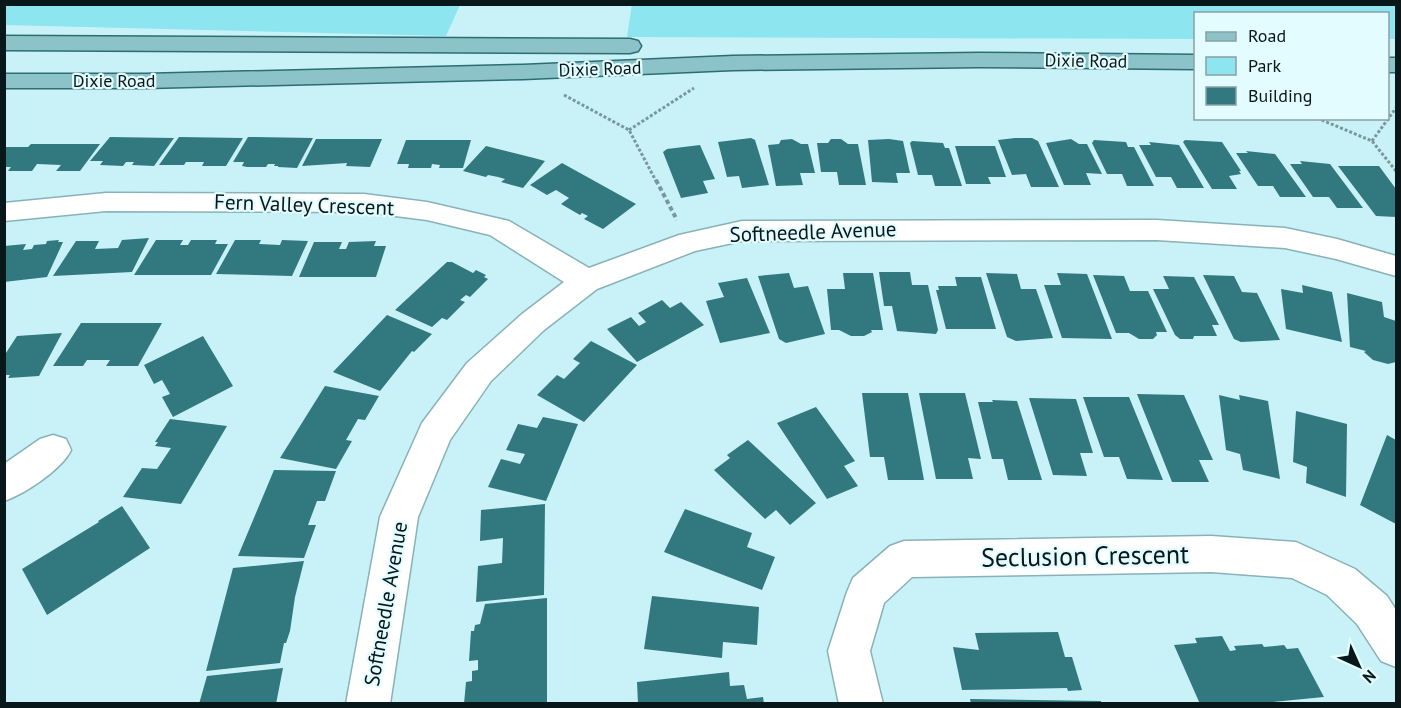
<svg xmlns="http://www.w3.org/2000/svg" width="1401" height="708" viewBox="0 0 1401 708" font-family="'PT Sans',sans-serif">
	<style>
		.green { fill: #8de5ef }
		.building { fill: #32787f }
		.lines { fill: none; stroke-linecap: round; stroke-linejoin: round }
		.minor-casing { stroke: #89b2b6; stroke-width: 3 }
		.major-casing { stroke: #2c6d73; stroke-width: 3 }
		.path-far1 { stroke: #79989c; stroke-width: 3; stroke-dasharray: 3 2; stroke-linecap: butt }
		.path { stroke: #79989c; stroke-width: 4; stroke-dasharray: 4.5 3; stroke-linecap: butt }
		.minor { fill: #fff; fill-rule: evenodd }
		.major { fill: #8cc3c8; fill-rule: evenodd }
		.labels { text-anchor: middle; stroke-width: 4.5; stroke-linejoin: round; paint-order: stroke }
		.far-street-label { font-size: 18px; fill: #081719; stroke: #e3fcff }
		.street-label { font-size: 21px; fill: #081719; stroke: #e3fcff }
		.near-street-label { font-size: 26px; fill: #081719; stroke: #e3fcff }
	</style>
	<rect width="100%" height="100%" fill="#c8f2f7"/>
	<path class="green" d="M5,4H460V5L446,36L5,25Z
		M632,4H1396V39H1388V14H1196L1195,39L627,37Z"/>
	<path class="building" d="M110,137L174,138L154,166L132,165L134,162H126L123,166L100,165L103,161H90Z
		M179,137L243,138L226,166H202L204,162H186L184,165H159Z
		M248,137L313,138L297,168L278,167V166H274L275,164H268L266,167H247L242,166L244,162H233Z
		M751,138L755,140L769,185L742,188L739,176L727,177L718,142Z
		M1015,138H1032L1038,141L1059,187H1031L1026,174L1012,175L998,140Z
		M316,139H382L370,167L346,166L347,163L302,166Z
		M792,139L801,144H808L815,173H800L803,185L776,186L768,145L779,144L781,140Z
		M831,139H841L848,144H858L866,185H839L837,172H821L817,143H828Z
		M889,139L903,141L910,173H896L898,183L872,182L868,140Z
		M1071,139L1079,144H1087L1102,174L1086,173L1091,185H1064L1046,143Z
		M406,140H471L463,168H439L440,165L432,164L431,168H408L409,164H397Z
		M1094,140L1126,142L1128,147H1134L1154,186H1127L1122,174H1107L1092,143Z
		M1185,140L1222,142L1241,171H1239L1241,174L1229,176L1237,189H1212L1183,142Z
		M912,141L943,143L945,148H949L962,186H935L932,175H918L910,143Z
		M1149,142L1179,145L1204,188H1177L1171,177H1156L1139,145H1151Z
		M31,144H100L80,171H56L61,165L37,164L32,171H8L11,167H4V147H28Z
		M700,145L715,179L703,181L708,193L681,198L663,152L667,149Z
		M486,146L534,158L545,161L523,188L501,182L505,179L498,177L488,175L486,177L463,171Z
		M955,146H995L1006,177H988L991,184H966Z
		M1246,151L1275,154L1306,197H1280L1273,186H1258L1236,153H1248Z
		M1300,161L1330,164L1363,208H1337L1329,197H1313L1290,164H1302Z
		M562,163L636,204L603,229L584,219L588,216L582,213L580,215L561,204L569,198L556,190L547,195L530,185Z
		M1338,166H1379L1396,189V217L1376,216Z
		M149,238L132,272L53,276L76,241H99L95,249L118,248L122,240Z
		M59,240L58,242H63L47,277L4,282V246L26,244L23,250L32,249L34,245L46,244L47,241Z
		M156,240H183L180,245H188L191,240H217L215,244H228L211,275H134Z
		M235,240H261L259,244L280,245L282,240L308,241L292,276L216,274Z
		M376,241L374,246H386L376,277H299L314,242H342L339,249H346L349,242Z
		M447,262H452L473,273L476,270L486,275L484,277L488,279L470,297L466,295L460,300L465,302L447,320L442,318L432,327L395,310Z
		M879,272H910L912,285H928L938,330L936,334L897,331L892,306H884Z
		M789,273L794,288L808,286L825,334L786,343L779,339L758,276Z
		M843,273H873L883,330H871L872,332L864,336H851L839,330H831L827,289H845Z
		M986,273L1017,274L1021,289H1036L1053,338L1016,341L1007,337Z
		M1057,273L1087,274L1112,339L1062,338L1044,285H1061Z
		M1093,275L1124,276L1130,291H1148L1167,332H1156L1157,335L1153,339H1139L1129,333H1116Z
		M1203,275L1234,276L1242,292L1257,293L1280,340L1241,342L1234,339Z
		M1163,276L1194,277L1219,325H1212L1217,336H1194L1193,339H1180L1175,335L1153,289H1169Z
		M955,277H981L996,329H946L936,290H939L938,286H957Z
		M747,278L770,333L720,343L706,301L724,297L718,283Z
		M1302,285L1332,292L1342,342L1286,329L1281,289L1303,293Z
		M1347,293L1382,302L1384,317L1396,321V362L1388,364L1373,360L1364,352L1366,351L1350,347Z
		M662,300L670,308L681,302L704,325L637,362L607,329L631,317L639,326L646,322L638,313Z
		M387,315L432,334L414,352L412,351L380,391L333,372Z
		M81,323H162L138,366H106L110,360H87L83,366H53Z
		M62,333L39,376L8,378L10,375H4V356L17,336Z
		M203,336L233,386L173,417L162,397L170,394L162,380L154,384L144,365Z
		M591,341L637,365L584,422L537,395L557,375L564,379L580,363L573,359Z
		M325,386L379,396L365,420L358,419L346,440L352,441L336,469L280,458Z
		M862,393H908L924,480H888L884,457H870Z
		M919,393H965L981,459L968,458L973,479H936Z
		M1137,394L1184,395L1213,460H1199L1209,482H1172Z
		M1219,395L1240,400L1239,395L1268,401L1280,479L1243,470L1240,454L1226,450Z
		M1083,397H1129L1163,480L1127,479L1119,457H1104Z
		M1029,398L1076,399L1093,453H1080L1087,476L1053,475Z
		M992,400L1017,401L1042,480H1008L1003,459H992L978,402H993Z
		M816,407L855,461L844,466L858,486L827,499L777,423Z
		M1296,411L1347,424L1346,497L1306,483L1307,467L1293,462Z
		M543,417L578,424L546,501L488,487L501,459L520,464L525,454L506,450L518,424L537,428Z
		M170,419L227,426L181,504L123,497L142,468L157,469L171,448L155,446L158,442H155Z
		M1387,435L1396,440V524L1360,505Z
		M748,440L816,503L790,525L776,510L765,519L714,470L730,458L727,455Z
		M274,470L336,471L325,501H317L308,525H316L304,558L238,556Z
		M545,504L544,595L476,602L478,566L502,563L503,538L480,541L481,510Z
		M122,506L150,548L47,615L22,569L99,522L98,521Z
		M685,509L752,533L747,547L775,557L762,590L664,552Z
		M304,561L295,597L290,631L286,643H284L280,663L206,671L233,568Z
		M652,596L759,607L757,645L723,642L722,658L644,649Z
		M547,598V704H464L466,682L472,681V671L478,670V660L469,661L471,631H474L475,625L480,624L485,604Z
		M1058,632L1065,657H1072L1082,690L1068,691L1067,688L962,690L953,647L979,650L975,633Z
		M1222,636L1230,651L1236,650L1234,646L1262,644L1264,647L1284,645L1287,649L1298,648L1324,697L1253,704H1200L1174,645L1197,643L1195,638Z
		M283,668L276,704H199L207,676Z
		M729,672L730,686L744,685L747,699L763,697L764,704H638L637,682Z
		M970,699L1101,701V704H971Z"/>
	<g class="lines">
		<defs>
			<path id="minor" d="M106,193L364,194L427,202L509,221L589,268L679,235L742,221L1157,220L1285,228L1337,239L1396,256V276L1336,259L1285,248L1157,240L742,241L695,251L597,289L544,330L491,381L450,440L418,517L390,704H346L380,517L422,423L467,363L522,314L564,282L490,235L427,220L364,212L106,211L4,221V203Z
				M53,435L66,439L71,450C62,469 25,494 4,501V464L40,439Z
				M1211,536L1296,542L1355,569L1387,596L1396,610V667L1381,661L1357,624L1327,595L1292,578L1211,572L912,577L884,603L870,651L883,704H839L828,651L847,592L853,578L890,546L904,541Z"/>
			<path id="major" d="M4,36L630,39L638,41L641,46L638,51L630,53L4,50Z
				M979,53L1196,55V69L979,67L733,70L523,79L145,88H4V74H145L523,65L733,56Z
				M1388,58H1396V72H1388Z"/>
		</defs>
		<use href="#minor" class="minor-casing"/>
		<use href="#major" class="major-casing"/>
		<path class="path-far1" d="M564,95L629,130L656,181
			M1317,118L1372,141L1396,171
			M629,130L694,88
			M1372,141L1396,108"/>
		<path class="path" d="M656,180L677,220"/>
		<use href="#minor" class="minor"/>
		<use href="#major" class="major"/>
	</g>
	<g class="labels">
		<g class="far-street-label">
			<text transform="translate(1086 61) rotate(1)" y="6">Dixie Road</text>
			<text transform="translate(600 69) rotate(-2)" y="6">Dixie Road</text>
			<text x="114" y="87">Dixie Road</text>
		</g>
		<g class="street-label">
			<text transform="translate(304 205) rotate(2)" y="7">Fern Valley Crescent</text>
			<text transform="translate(813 232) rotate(-2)" y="7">Softneedle Avenue</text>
			<text transform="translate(386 604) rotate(-80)" y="7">Softneedle Avenue</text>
		</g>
		<g class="near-street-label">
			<text transform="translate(1085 556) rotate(-1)" y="9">Seclusion Crescent</text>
		</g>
	</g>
	<rect width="1401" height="708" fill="none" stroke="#081719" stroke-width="12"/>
	<rect x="1194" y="12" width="195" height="108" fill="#e3fcff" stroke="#8ba0a3" stroke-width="1.5"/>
	<rect x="1206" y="32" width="30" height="9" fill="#8cc3c8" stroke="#8ba0a3" stroke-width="1.5"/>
	<text x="1248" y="42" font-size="18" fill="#081719">Road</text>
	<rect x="1206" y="57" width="30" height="18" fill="#8de5ef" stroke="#8ba0a3" stroke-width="1.5"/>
	<text x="1248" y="72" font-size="18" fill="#081719">Park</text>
	<rect x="1206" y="87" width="30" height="18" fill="#32787f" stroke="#8ba0a3" stroke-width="1.5"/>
	<text x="1248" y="102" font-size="18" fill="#081719">Building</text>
	<g transform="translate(1359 666) rotate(135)" stroke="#e3fcff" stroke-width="4.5" paint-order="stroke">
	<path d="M0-4.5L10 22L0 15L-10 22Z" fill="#081719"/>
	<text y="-9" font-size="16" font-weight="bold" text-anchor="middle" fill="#081719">N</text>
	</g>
</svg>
